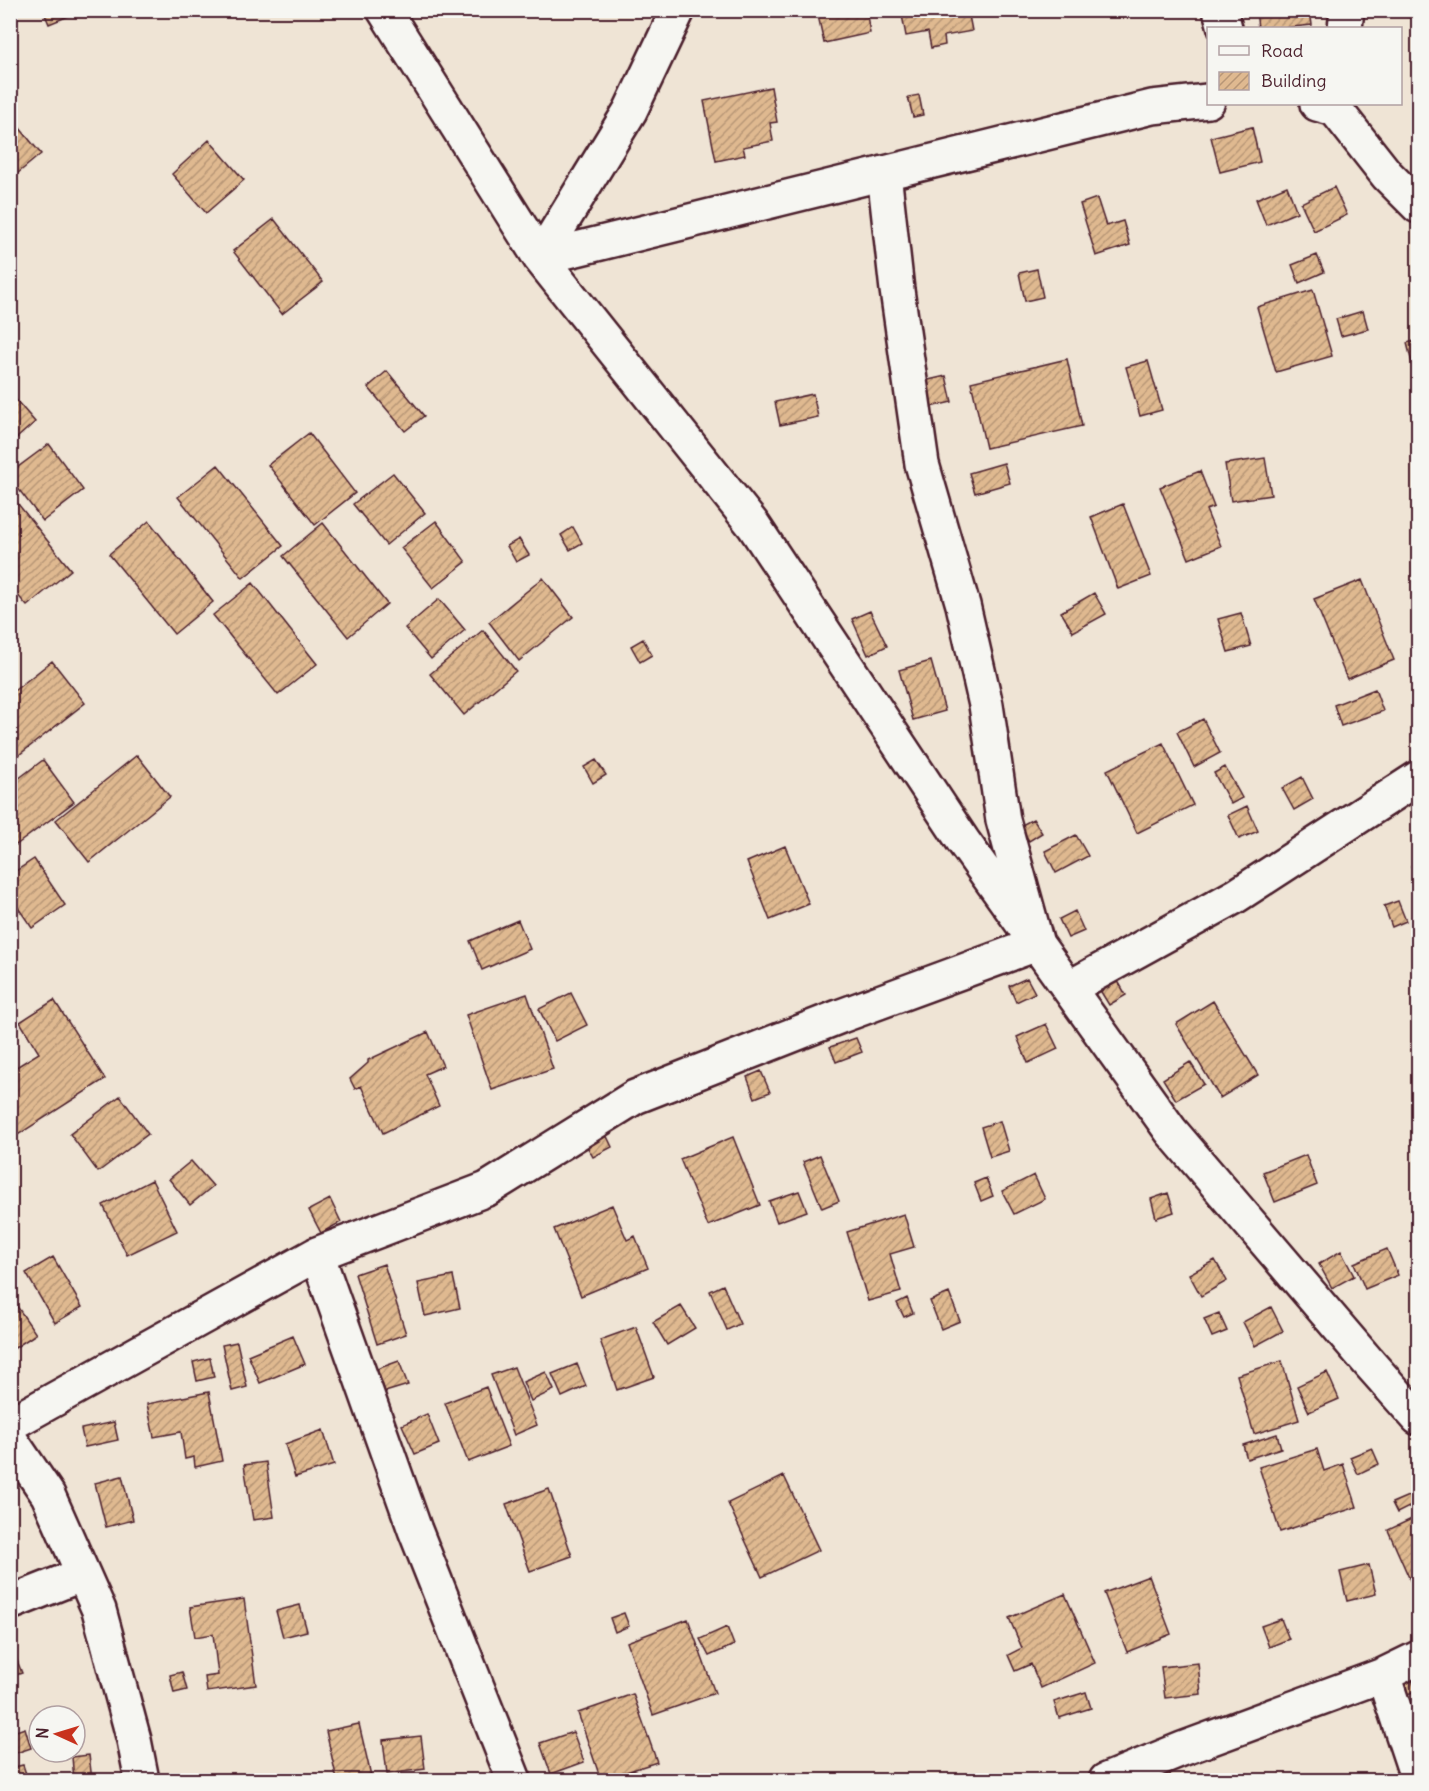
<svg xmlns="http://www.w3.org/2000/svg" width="1429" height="1791" viewBox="0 0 1429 1791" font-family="Delius,sans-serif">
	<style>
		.building { fill: url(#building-hatch); stroke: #4a1f2b; stroke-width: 1.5 }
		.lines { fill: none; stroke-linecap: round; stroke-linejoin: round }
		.minor-casing { stroke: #4a1f2b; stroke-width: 38 }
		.minor { stroke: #f6f6f2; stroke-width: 33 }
	</style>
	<defs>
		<pattern id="building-hatch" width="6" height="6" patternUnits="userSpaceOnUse" patternTransform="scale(1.5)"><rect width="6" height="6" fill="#dfb990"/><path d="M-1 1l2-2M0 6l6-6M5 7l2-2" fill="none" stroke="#b79676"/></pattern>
	</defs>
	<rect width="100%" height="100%" fill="#efe4d5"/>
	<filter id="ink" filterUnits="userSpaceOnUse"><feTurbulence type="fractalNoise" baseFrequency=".0167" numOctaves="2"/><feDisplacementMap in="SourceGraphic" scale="12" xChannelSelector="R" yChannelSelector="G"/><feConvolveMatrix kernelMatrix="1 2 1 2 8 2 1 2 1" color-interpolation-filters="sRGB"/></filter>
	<g filter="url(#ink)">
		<path class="building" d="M10,10H14L17,15L10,20Z
			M43,10H81V11L49,24Z
			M840,10H866L870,33L824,43L818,15Z
			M901,10H968L972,31L944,36L945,45L931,48L928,32L906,36Z
			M1256,10H1310L1312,25L1283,28H1258Z
			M1407,10H1418V16L1407,17Z
			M771,87L777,122L770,123L773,141L743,147L745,155L716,161L704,101Z
			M919,95L923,115L913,117L908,97Z
			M10,116L41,154L12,178L10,176Z
			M1252,127L1260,162L1220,172L1211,137Z
			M209,140L244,180L206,213L172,174Z
			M1287,186L1297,212L1266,225L1256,199Z
			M1334,187L1347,215L1314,231L1301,203Z
			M1097,198L1106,226L1123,221L1130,245L1096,256L1080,204Z
			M274,219L323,282L282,314L233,251Z
			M1317,255L1324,272L1299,283L1292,265Z
			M1037,269L1043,297L1025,301L1019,273Z
			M1313,290L1332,356L1276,372L1257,307Z
			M1363,311L1368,329L1341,336L1336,319Z
			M1418,340V365L1413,367L1407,343Z
			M1067,359L1082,426L986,448L971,382Z
			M1148,361L1162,410L1140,416L1126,367Z
			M387,371L424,416L405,431L368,387Z
			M946,376L952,402L930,407L924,381Z
			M10,393L35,422L10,444Z
			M813,394L818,417L780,425L775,402Z
			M309,433L355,493L315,525L268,465Z
			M49,444L83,490L43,521L10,478V473Z
			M1265,458L1271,495L1231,501L1225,464Z
			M1004,463L1010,483L975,493L969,473Z
			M218,465L283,546L243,578L178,497Z
			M1200,471L1214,507L1206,510L1221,546L1189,559L1160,487Z
			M393,473L425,513L386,545L353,504Z
			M10,494L71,570L27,606L10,586Z
			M1123,504L1151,576L1118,589L1091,517Z
			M149,521L213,602L174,634L109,554Z
			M436,521L466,562L433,588L401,548Z
			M323,523L387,604L348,637L283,556Z
			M573,527L582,543L570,550L561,535Z
			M519,539L529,555L516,562L507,546Z
			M543,578L573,617L519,661L489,622Z
			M1362,580L1394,660L1347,679L1314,599Z
			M253,583L317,664L278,695L213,615Z
			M1094,593L1106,614L1073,632L1061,612Z
			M439,599L465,630L431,659L405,628Z
			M870,611L887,646L868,655L852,619Z
			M1241,613L1251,646L1228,652L1218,619Z
			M483,630L516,671L464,715L430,674Z
			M643,639L652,655L640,662L631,646Z
			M52,661L85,703L10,762V694Z
			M931,661L945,711L913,720L899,670Z
			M1375,689L1383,711L1341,726L1334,705Z
			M1203,719L1220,753L1194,767L1177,732Z
			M1163,743L1193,805L1137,833L1107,770Z
			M137,755L170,797L89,862L56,820Z
			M43,760L74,802L16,845L10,837V785Z
			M596,760L606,775L593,783L584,767Z
			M1225,767L1242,798L1231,804L1214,773Z
			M1302,777L1313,799L1294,810L1282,788Z
			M1247,806L1258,831L1239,839L1228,815Z
			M1033,819L1042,833L1029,841L1020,826Z
			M1076,835L1088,856L1056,873L1045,851Z
			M785,846L809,904L770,920L747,862Z
			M34,859L65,905L32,928L10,896V875Z
			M1418,863V883L1411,866Z
			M1398,901L1406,921L1392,927L1384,906Z
			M1075,911L1084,931L1068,938L1059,919Z
			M518,920L530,949L482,970L470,941Z
			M1115,976L1126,995L1109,1005L1098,987Z
			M1027,978L1035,993L1016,1002L1009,986Z
			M571,993L587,1025L555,1041L539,1009Z
			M527,994L553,1069L492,1090L466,1015Z
			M54,1000L105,1079L10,1140V1071L39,1053L20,1022Z
			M1213,1001L1258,1075L1220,1098L1176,1024Z
			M1046,1024L1058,1049L1028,1063L1017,1037Z
			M428,1032L443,1066L425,1074L439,1106L383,1133L361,1086L355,1089L350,1079L368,1063V1060Z
			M856,1038L862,1052L836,1062L830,1047Z
			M1190,1062L1204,1084L1176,1100L1163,1079Z
			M761,1071L770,1092L755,1098L747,1077Z
			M120,1096L148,1134L98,1172L70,1134Z
			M1000,1121L1009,1151L990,1157L981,1127Z
			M603,1128L612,1147L593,1157L583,1139Z
			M733,1137L760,1205L708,1226L680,1159Z
			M820,1155L839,1201L822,1208L803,1162Z
			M1306,1155L1317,1185L1275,1202L1263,1172Z
			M191,1161L213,1186L190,1205L169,1179Z
			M1034,1175L1045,1199L1014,1214L1002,1191Z
			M986,1178L993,1196L981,1201L974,1183Z
			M152,1180L177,1231L127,1255L103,1205Z
			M799,1191L807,1211L777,1222L769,1201Z
			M1168,1193L1174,1212L1156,1218L1151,1199Z
			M330,1199L341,1222L321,1233L309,1210Z
			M612,1205L627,1240L635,1236L648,1268L581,1296L554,1229Z
			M904,1214L914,1247L890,1254L901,1292L868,1301L847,1232Z
			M1387,1249L1398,1275L1365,1289L1354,1263Z
			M1341,1251L1354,1276L1332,1288L1319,1264Z
			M53,1257L82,1307L55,1323L26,1273Z
			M1215,1260L1227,1281L1201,1296L1189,1274Z
			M384,1264L406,1334L377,1344L355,1274Z
			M453,1276L460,1308L425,1316L418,1283Z
			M723,1285L740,1324L727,1330L710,1291Z
			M949,1293L960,1321L941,1329L930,1301Z
			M10,1296L36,1334L10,1351Z
			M907,1298L913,1313L904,1317L897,1303Z
			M681,1306L695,1328L667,1345L653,1322Z
			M1271,1307L1283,1331L1255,1346L1243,1322Z
			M1219,1313L1227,1331L1212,1337L1204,1319Z
			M636,1327L654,1377L617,1390L600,1340Z
			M293,1336L305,1364L260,1383L248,1355Z
			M237,1342L247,1387L232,1391L222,1345Z
			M210,1358L214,1377L197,1381L193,1362Z
			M399,1361L408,1385L385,1392L377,1369Z
			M1282,1361L1299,1420L1254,1434L1237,1375Z
			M577,1364L586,1386L562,1397L552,1374Z
			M514,1367L537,1425L514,1435L491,1375Z
			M546,1372L554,1390L531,1401L523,1382Z
			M1327,1372L1339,1399L1309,1412L1297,1386Z
			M486,1387L509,1446L468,1462L445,1403Z
			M209,1392L222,1461L195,1467L194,1457L185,1459L181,1432L154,1437L147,1404Z
			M427,1414L439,1444L415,1454L402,1425Z
			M114,1422L118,1440L85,1447L81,1429Z
			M323,1430L334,1465L295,1477L285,1444Z
			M1277,1434L1281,1448L1247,1459L1243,1445Z
			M1372,1448L1379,1464L1358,1474L1350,1457Z
			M1317,1449L1324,1471L1343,1464L1357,1507L1280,1532L1259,1467Z
			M266,1462L274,1517L253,1520L244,1465Z
			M122,1476L133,1520L106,1527L95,1483Z
			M784,1476L819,1550L762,1577L728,1503Z
			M549,1489L572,1556L530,1571L506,1504Z
			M1413,1494L1417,1503L1397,1513L1392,1503Z
			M1418,1516V1598L1388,1530Z
			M1369,1565L1376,1594L1347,1601L1340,1572Z
			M1149,1576L1171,1634L1127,1652L1104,1593Z
			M1065,1594L1095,1663L1041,1688L1031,1664L1015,1671L1008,1655L1022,1648L1009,1618Z
			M244,1599L256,1685L207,1692L205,1677L218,1675L213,1634L195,1637L190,1607Z
			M300,1605L307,1631L283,1637L276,1611Z
			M624,1613L629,1626L615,1632L610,1618Z
			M688,1619L715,1693L653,1715L627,1642Z
			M1281,1619L1289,1639L1269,1647L1261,1626Z
			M727,1627L734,1645L709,1656L700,1639Z
			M10,1643L22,1673L10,1677Z
			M1198,1663L1201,1694L1165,1698L1161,1667Z
			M1408,1667L1416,1691L1393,1699Z
			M182,1672L187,1690L174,1693L170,1675Z
			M1086,1692L1091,1708L1059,1718L1054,1702Z
			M633,1694L657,1762L601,1780L578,1713Z
			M39,1723V1749L33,1724Z
			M359,1724L372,1780H337L326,1731Z
			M25,1728L31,1748L10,1755V1733Z
			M573,1732L584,1762L551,1774L540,1743Z
			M421,1736L425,1769L387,1774L383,1740Z
			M89,1755L92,1780H74L72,1757Z
			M23,1765L28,1780H10V1768Z
			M1167,1766L1172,1780H1145Z"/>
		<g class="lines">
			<defs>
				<path id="minor" d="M384,10L540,258L754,526L963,841L1171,1131L1370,1364L1418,1418
					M1220,10L1225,28
					M1345,28L1347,10
					M1317,104L1335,109L1387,175L1418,206
					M540,258L1152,107L1208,101
					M540,258L630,111L678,10
					M1069,988L1236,896L1418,778
					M317,1254L415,1530L514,1780
					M10,1424L317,1254L487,1189L635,1097L841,1016L1037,944L1003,820L986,705L963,605L922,464L897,290L884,173
					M10,1439L48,1495L99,1610L134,1740L142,1780
					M10,1603L83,1574
					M1383,1675L1418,1780
					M1106,1780L1182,1749L1383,1675L1418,1658"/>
			</defs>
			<use href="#minor" class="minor-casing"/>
			<use href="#minor" class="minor"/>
		</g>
	</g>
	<rect width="1429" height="1791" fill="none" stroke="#f6f6f2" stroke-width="36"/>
	<rect x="18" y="18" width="1393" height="1755" fill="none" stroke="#4a1f2b" stroke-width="2" filter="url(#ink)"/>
	<rect x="1207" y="27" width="195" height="78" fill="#f6f6f2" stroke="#b1a0a2" stroke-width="1.5"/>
	<rect x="1219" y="46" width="30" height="9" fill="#f6f6f2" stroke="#b1a0a2" stroke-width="1.5"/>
	<text x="1261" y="57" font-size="18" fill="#4a1f2b">Road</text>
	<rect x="1219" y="72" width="30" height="18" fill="url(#building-hatch)" stroke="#b1a0a2" stroke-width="1.5"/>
	<text x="1261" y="87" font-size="18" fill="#4a1f2b">Building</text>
	<g transform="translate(57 1734) rotate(274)"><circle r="28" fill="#f6f6f2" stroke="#b1a0a2" stroke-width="1.5"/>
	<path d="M0-4.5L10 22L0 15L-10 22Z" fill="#c8321e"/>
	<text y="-9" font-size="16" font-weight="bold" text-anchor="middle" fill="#4a1f2b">N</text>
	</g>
</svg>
